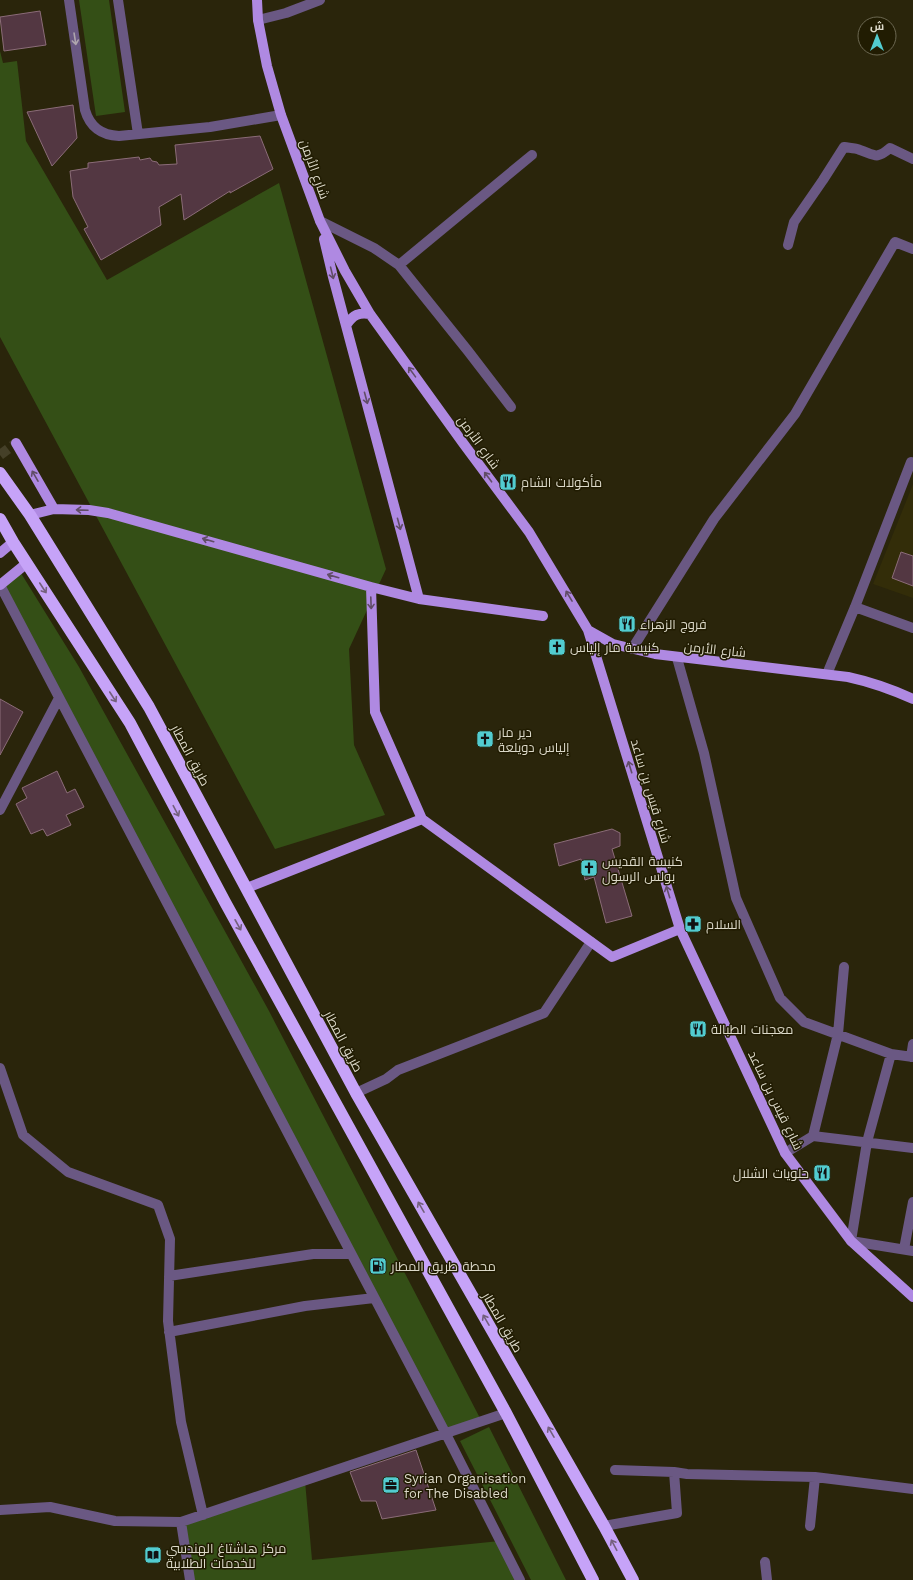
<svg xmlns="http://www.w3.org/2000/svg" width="913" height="1580" viewBox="0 0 913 1580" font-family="'Work Sans',Cairo,sans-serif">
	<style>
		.built { fill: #332d09 }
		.green { fill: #344f16 }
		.building { fill: #533742; stroke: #8b6c78 }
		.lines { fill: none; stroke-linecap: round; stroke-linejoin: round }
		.major-tunnel { stroke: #454028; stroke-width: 10; stroke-dasharray: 10 5; stroke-linecap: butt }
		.minor { stroke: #6a5883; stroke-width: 10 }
		.major { stroke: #af89e2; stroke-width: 10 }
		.highway { stroke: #c6a3f8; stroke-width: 12 }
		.oneway { stroke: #aea5ad }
		.oneway2 { stroke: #614d67 }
		.oneway3 { stroke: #74607d }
		.labels { text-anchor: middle; stroke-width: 3; stroke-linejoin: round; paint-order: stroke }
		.street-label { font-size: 13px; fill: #dcd9c9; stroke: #211c02 }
		.poi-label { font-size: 13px; fill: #dcd9c9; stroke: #211c02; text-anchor: start }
	</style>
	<rect width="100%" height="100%" fill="#2a250b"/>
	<path class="built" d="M913,484V598L873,584Z"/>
	<path class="green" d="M79,0H109L125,112L96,116Z
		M0,51L3,63L17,61L26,141L107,280L279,183L386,569L349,649L354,745L385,815L275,849L0,337Z
		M19,570L79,667L269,1011L482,1422L446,1434L0,585Z
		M489,1427L566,1580H531L460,1441Z
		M305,1481L312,1560L500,1541L520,1580H190L181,1522Z"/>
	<path class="building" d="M40,11L46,45L4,51L0,17Z
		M73,105L77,138L52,166L27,112Z
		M260,136L273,169L230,193V191L184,220L181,194L159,207L161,225L101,260L84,229L88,227L73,197L70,171L88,168V163L139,157L140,160L150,158L152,161L157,162L159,165L177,164L175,145Z
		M901,552L913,556V586L892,578Z
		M0,699L23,712L0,755Z
		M57,771L67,793L75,789L84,807L66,815L71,825L47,836L43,829L31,834L16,804L27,798L22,788Z
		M612,829L620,833V846L612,849L632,916L606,923L594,877L585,880L581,859L559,866L554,844Z
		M416,1450L436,1510L382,1519L376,1501H361L350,1472Z"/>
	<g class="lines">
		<path class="major-tunnel" d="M0,455L16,443"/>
		<path class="minor" d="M69,0L85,110C90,127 101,135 119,136L210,127L281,115
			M118,0L138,134
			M258,20L286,13L320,0
			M320,221L374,248L399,265L468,351L511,407
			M788,245L794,222L823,180L844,147C849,148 855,148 860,150C875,155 876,160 890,148L913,159
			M399,265L532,155
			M0,585L446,1434L520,1580
			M855,607L913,628
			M632,649L714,519L795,414L895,242L913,249
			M677,658L704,753L736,898L780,998L804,1022L891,1054L913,1057
			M827,674L855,607L911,462L913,463
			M0,810L59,698
			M891,1054L867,1142L851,1241L913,1251
			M911,1057L913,1044
			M0,1068L23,1135L68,1172L158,1205L170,1239L168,1321L181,1422L203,1515
			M356,1093L386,1079L398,1070L544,1013L591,942
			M813,1136L838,1034L844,967
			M785,1153L813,1136L913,1148
			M904,1249L913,1202
			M169,1276L313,1254H351
			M169,1332L305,1306L374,1298
			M615,1470L674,1472
			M0,1510L50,1507L115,1521L181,1522L506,1413
			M181,1522L190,1580
			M604,1526L677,1513L674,1472L687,1474L815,1477L913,1489
			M810,1526L815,1477
			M765,1562L767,1580"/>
		<path class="major" d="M257,0L258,20L267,66L281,115L320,221L345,271L370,314L463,443L529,532L588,630L613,644L655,654L848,677C871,682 891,689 913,699
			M324,239L333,277L419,599L371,587L375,712L422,819L612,957L680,929
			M347,324C353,315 359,312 370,314
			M16,443L54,509
			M30,515L54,509L89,510L108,513L371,587
			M0,553L13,542
			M0,585L27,563
			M419,599L543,616
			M588,630L680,929L785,1153L851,1241L913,1297
			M247,888L422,819"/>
		<path class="highway" d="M0,473L30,515L149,707L356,1093L604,1526L633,1580
			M0,519L13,542L130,723L225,902L506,1413L593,1580"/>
	</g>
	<defs><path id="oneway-shaft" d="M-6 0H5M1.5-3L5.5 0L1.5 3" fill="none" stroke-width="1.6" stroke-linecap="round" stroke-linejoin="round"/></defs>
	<use class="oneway" href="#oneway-shaft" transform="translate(75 39) rotate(81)"/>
	<g class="oneway2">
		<use href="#oneway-shaft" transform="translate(332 273) rotate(76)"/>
		<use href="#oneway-shaft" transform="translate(412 372) rotate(-126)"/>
		<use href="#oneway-shaft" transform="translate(366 398) rotate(75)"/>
		<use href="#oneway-shaft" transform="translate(35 476) rotate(-120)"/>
		<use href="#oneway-shaft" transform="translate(488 477) rotate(-127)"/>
		<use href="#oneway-shaft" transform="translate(82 510) rotate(-178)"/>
		<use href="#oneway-shaft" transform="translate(399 524) rotate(75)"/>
		<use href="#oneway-shaft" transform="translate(208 540) rotate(-164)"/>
		<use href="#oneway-shaft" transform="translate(333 576) rotate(-164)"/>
		<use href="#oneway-shaft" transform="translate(569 596) rotate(-121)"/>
		<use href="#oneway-shaft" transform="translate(371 603) rotate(88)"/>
		<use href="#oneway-shaft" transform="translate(630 767) rotate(-107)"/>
		<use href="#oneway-shaft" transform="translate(668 892) rotate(-107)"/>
	</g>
	<g class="oneway3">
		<use href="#oneway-shaft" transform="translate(43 588) rotate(57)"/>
		<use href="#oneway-shaft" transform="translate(113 697) rotate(57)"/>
		<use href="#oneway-shaft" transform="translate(176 811) rotate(62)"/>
		<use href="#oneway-shaft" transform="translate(238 925) rotate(61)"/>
		<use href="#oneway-shaft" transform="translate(421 1207) rotate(-120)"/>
		<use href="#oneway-shaft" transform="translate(486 1320) rotate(-120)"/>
		<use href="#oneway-shaft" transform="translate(551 1432) rotate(-120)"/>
		<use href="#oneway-shaft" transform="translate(614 1545) rotate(-118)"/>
	</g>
	<defs>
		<symbol id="restaurant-square" viewBox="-11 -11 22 22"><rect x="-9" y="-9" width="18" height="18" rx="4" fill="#52ccd0" stroke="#211c02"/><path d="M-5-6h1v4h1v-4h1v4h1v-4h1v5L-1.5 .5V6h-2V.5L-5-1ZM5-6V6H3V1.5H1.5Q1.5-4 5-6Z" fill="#111"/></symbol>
		<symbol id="church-square" viewBox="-11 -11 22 22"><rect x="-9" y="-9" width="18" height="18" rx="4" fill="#52ccd0" stroke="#211c02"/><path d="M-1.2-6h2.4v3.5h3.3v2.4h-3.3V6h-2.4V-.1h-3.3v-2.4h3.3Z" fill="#111"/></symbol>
		<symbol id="pharmacy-square" viewBox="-11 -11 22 22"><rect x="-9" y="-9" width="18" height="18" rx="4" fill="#52ccd0" stroke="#211c02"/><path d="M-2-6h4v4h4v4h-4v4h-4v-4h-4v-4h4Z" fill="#111"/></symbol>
		<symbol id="fuel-square" viewBox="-11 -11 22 22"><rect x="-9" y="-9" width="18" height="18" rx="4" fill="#52ccd0" stroke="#211c02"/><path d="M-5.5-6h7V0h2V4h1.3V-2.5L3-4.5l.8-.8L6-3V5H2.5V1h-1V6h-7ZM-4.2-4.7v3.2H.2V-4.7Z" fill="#111"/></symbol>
		<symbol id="office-square" viewBox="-11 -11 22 22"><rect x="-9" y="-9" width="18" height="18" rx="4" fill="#52ccd0" stroke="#211c02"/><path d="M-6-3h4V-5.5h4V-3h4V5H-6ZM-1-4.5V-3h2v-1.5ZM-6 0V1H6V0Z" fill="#111"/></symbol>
		<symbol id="library-square" viewBox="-11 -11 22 22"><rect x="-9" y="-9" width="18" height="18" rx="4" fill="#52ccd0" stroke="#211c02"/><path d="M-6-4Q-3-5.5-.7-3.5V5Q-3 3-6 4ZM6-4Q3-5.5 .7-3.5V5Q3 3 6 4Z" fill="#111"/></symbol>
	</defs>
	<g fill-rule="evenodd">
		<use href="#restaurant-square" x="498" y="472" width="20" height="20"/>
		<use href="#restaurant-square" x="617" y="614" width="20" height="20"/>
		<use href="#church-square" x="547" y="637" width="20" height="20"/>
		<use href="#church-square" x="475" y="729" width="20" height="20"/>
		<use href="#church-square" x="579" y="858" width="20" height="20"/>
		<use href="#pharmacy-square" x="683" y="914" width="20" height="20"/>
		<use href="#restaurant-square" x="688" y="1019" width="20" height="20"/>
		<use href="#restaurant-square" x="812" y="1163" width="20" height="20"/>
		<use href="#fuel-square" x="368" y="1256" width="20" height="20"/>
		<use href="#office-square" x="381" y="1475" width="20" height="20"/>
		<use href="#library-square" x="143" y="1545" width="20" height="20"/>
	</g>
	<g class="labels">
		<g class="street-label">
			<text transform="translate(315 169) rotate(70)" y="5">شارع الأرمن</text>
			<text transform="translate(479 442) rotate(54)" y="5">شارع الأرمن</text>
			<text transform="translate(715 649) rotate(6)" y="5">شارع الأرمن</text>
			<text transform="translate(191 755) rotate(62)" y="5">طريق المطار</text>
			<text transform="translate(651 791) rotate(73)" y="5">شارع قيس بن ساعد</text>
			<text transform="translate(344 1041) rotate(62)" y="5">طريق المطار</text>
			<text transform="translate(776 1100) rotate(64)" y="5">شارع قيس بن ساعد</text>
			<text transform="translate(503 1322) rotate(60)" y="5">طريق المطار</text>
		</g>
		<g class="poi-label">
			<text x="521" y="487">مأكولات الشام</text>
			<text x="640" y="629">فروج الزهراء</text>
			<text x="570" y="652">كنيسة مار إلياس</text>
			<text x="498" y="737">دير مار<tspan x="498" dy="15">إلياس دويلعة</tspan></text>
			<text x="602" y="866">كنيسة القديس<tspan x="602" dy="15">بولس الرسول</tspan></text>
			<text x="706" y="929">السلام</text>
			<text x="711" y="1034">معجنات الطبالة</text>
			<text x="809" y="1178" text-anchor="end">حلويات الشلال</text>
			<text x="391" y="1271">محطة طريق المطار</text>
			<text x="404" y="1483">Syrian Organisation<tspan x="404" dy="15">for The Disabled</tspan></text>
			<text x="166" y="1553">مركز هاشتاغ الهندسي<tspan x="166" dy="15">للخدمات الطلابية</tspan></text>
		</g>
	</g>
	<g transform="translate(877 36)"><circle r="19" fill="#211c02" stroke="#6c6852"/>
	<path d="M0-3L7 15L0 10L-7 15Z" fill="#52ccd0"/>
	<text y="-6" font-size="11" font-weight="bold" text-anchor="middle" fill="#dcd9c9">ش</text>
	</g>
</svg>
